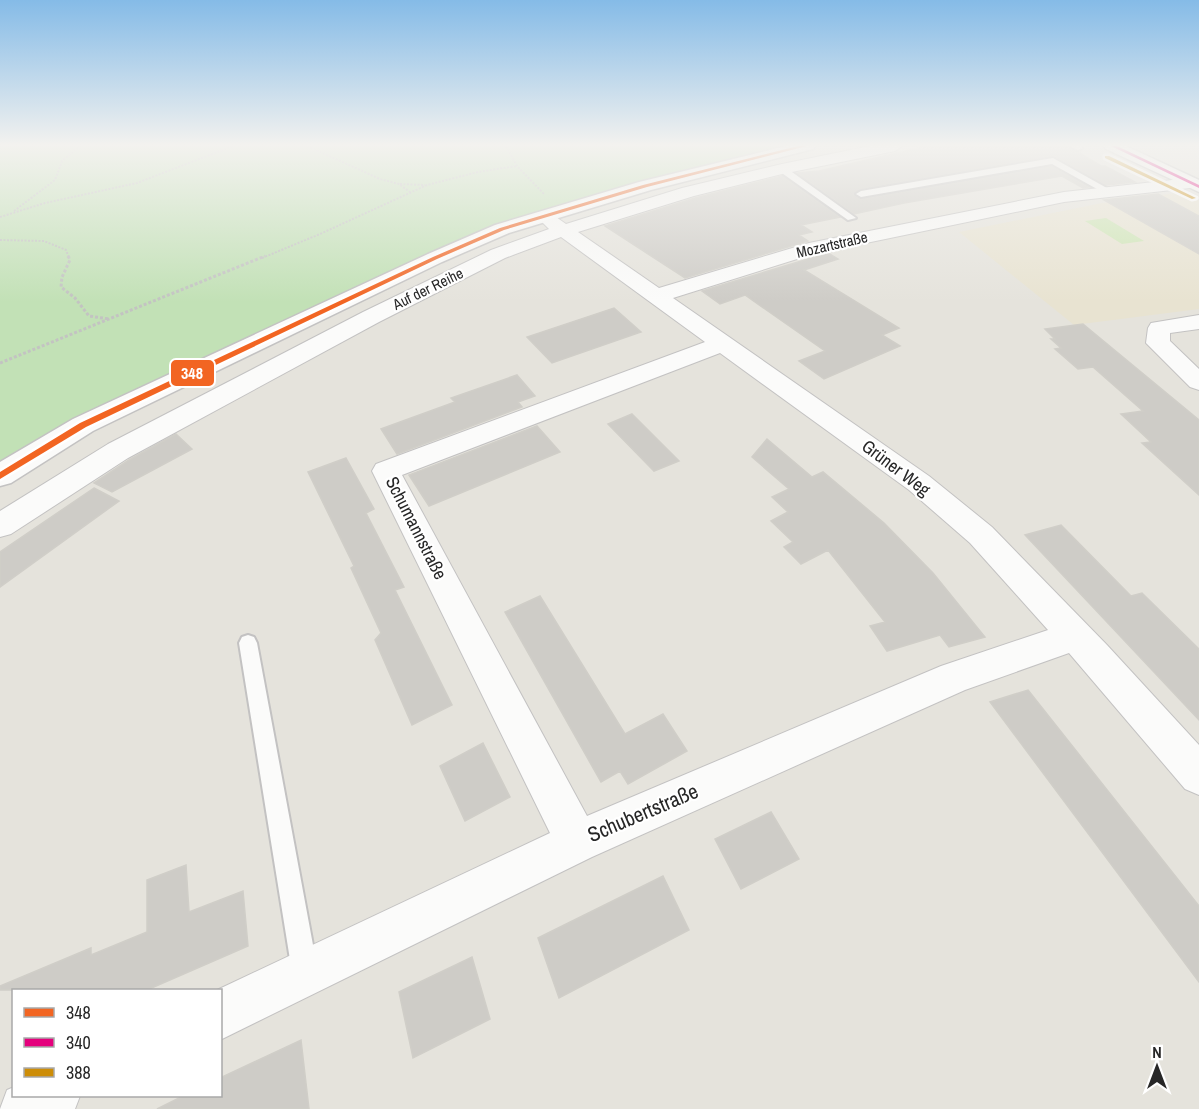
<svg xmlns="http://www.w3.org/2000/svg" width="1199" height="1109" viewBox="0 0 1199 1109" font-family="'Archivo Narrow',sans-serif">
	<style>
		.education { fill: #e8e3d1 }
		.green { fill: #c2e1b6 }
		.pitch { fill: #cde5b3 }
		.building { fill: #ceccc7; stroke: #d0cec8; stroke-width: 1.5 }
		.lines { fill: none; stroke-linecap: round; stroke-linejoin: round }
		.lane-casing { stroke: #c3c2c2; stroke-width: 4 }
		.street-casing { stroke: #c3c2c2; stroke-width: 2 }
		.secondary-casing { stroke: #c3c2c2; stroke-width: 3 }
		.path-far1 { stroke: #c3c3c2; stroke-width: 2; stroke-dasharray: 2 1.5; stroke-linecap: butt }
		.path { stroke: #c3c3c2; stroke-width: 3; stroke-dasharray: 3 2; stroke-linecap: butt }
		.lane { fill: #fbfbfa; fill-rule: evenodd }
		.street { fill: #fbfbfa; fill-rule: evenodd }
		.secondary { fill: #fbfbfa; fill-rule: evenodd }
		.bus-1-casing { stroke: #fff; stroke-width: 5 }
		.bus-2-casing { stroke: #fff; stroke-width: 5 }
		.bus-3-casing { stroke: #fff; stroke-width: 5 }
		.bus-1 { fill: #f26522; fill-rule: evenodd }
		.bus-2 { fill: #e5007d; fill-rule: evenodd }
		.bus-3 { fill: #cd8d08; fill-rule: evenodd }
		.labels { text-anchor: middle; stroke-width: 4.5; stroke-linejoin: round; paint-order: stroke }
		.far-street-label { font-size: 15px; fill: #272727; stroke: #fff }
		.street-label { font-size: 18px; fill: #272727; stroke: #fff }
		.near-street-label { font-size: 21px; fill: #272727; stroke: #fff }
		.line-badge { stroke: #fff; stroke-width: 2 }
		.badge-label { font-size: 16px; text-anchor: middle; font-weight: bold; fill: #fff }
	</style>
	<rect width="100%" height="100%" fill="#e5e3dc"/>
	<path class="education" d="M1183,192L1199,200V309L1074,325L959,232L1102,203Z"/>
	<path class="green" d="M0,146H802L501,227L0,473Z"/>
	<path class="pitch" d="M1106,218L1144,241L1122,244L1085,221Z"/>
	<path class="building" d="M928,146H1068L1101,166H1105L1135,182L1106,185L1053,156L861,189L854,195L861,199L1052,166L1089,187L1083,188L1062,176L904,203L854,214L797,173L819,171Z
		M782,176L840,217L801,225L812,232L799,235L808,241L685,278L605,226L695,198Z
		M1158,194L1199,216V254L1104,200Z
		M828,253L838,259L804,270L899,328L882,335L900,346L824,379L799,361L825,351L745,295L720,304L702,291Z
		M614,308L641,332L552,363L527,337Z
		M1083,324L1199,420V495L1142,443L1151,442L1121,414L1143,411L1093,367L1078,369L1055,349L1061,348L1051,339H1055L1045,329Z
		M517,375L535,396L518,402L522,407L397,454L381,429L455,402L451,398Z
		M632,414L679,461L654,471L608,424Z
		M537,426L560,452L429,506L409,475Z
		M176,434L192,449L112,492L94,483L129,460Z
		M767,439L812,477L823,472L884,523L933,573L985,637L949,647L940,635L887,651L870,626L885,622L828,550L801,564L784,547L793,542L771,521L788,512L772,497L789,489L752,457Z
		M346,458L374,509L366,513L404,587L395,590L452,705L412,725L375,640L381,633L351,568L354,566L308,472Z
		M94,488L119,501L0,587V552Z
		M1061,525L1131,596L1142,593L1199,649V720L1025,535Z
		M540,596L625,734L663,714L687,751L628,784L620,771L601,782L505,612Z
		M1028,690L1199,906V982L990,702Z
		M483,743L510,797L465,821L440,766Z
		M771,812L799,859L741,889L715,839Z
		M186,865L189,912L243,891L248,946L147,990H0V986L91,948V955L147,932V880Z
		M663,876L689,930L559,998L538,938Z
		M472,957L490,1019L413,1058L399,992Z
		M301,1040L309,1109H157L185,1095H220V1078Z"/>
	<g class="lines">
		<defs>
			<path id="lane" d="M1070,146H1081L1082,148L1078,150Z
				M1053,158L1114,192L1106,194L1052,164L861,197L856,194L861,191Z
				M779,167H785L856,218L848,220L779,171Z
				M248,635L254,637L257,643L318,972L314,981L305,985L296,981L292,972L239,643L242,637Z"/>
			<path id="street" d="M870,146H902L895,151L782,174L694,196L578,232L659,288L809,243L1064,192L1190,178L1196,179L1198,183L1190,188L1064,202L813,254L673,298L929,476L992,527L1107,645L1199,745V795L1185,789L1069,653L965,690L592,857L220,1040V990H217L550,833L372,471L376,464L705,342L561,237L505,258L379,322L128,458L11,534L0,537V511L108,444L363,312L491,250L549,229L541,221L544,217H556L566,224L682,188L782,164ZM720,353L909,490L970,543L1048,630L941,666L587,816L402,475Z
				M1199,315V329L1170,333V341L1199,369V390L1190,387L1146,343L1148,328L1151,323Z
				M14,1087V1096H80L75,1109H0L7,1090Z"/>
			<path id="secondary" d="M786,146H815L813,149L651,190L509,233L442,262L93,431L11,483L0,486V462L73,419L428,254L495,225L639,182Z
				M1104,146H1126L1199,180V192L1106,149Z"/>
		</defs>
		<use href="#lane" class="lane-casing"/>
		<use href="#street" class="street-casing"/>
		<use href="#secondary" class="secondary-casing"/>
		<path class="path-far1" d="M307,146L380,179L399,184L410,192
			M506,146L517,166L544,194
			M400,184L425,185
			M14,211L55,180L62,161L80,146
			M0,217L45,203L137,183L233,146
			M0,240L44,241L66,250L69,258
			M262,258L320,234L427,185L478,172L517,166"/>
		<path class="path" d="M68,256L70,260L62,277L61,287L75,298L89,316L109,319
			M0,363L265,256"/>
		<use href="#lane" class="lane"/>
		<use href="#street" class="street"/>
		<use href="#secondary" class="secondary"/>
		<defs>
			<path id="bus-1" d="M798,146H807L647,187L504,230L437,259L86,427L0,479V472L80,423L433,257L500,228L643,185Z"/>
			<path id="bus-2" d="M1111,146H1117L1199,185V188Z"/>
			<path id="bus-3" d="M1105,156H1109L1196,198L1192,199L1105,158Z"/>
		</defs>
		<use href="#bus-1" class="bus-1-casing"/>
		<use href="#bus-2" class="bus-2-casing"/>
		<use href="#bus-3" class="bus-3-casing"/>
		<use href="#bus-1" class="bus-1"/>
		<use href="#bus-2" class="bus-2"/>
		<use href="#bus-3" class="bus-3"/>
	</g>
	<linearGradient id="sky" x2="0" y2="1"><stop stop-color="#85bbe7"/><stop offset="0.48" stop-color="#f3f2ef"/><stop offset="1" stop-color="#f3f2ef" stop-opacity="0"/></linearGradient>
	<rect width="1199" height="302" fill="url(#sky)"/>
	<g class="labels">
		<g class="far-street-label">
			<text transform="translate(832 245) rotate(-13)" y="5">Mozartstraße</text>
			<text transform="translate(428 289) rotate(-26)" y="5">Auf der Reihe</text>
		</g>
		<g class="street-label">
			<text transform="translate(896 468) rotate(37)" y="6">Grüner Weg</text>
			<text transform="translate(416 528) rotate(63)" y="6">Schumannstraße</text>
		</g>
		<g class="near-street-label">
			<text transform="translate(643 813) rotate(-23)" y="7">Schubertstraße</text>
		</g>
	</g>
	<rect class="line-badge" x="170" y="359" width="45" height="28" rx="6" fill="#f26522"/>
	<g class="badge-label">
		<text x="192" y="379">348</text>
	</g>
	<rect x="12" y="989" width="210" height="108" fill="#ffffff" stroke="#a9a9a9" stroke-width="1.5"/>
	<rect x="24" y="1008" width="30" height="9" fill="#f26522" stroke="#a9a9a9" stroke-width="1.5"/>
	<text x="66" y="1019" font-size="18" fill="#272727">348</text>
	<rect x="24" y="1038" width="30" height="9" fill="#e5007d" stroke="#a9a9a9" stroke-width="1.5"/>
	<text x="66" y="1049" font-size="18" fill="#272727">340</text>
	<rect x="24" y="1068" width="30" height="9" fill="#cd8d08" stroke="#a9a9a9" stroke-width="1.5"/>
	<text x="66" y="1079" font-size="18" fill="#272727">388</text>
	<g transform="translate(1157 1067)" stroke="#ffffff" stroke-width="4.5" paint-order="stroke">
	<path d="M0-4.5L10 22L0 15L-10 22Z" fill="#272727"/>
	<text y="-9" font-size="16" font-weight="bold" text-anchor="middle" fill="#272727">N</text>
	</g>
</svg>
